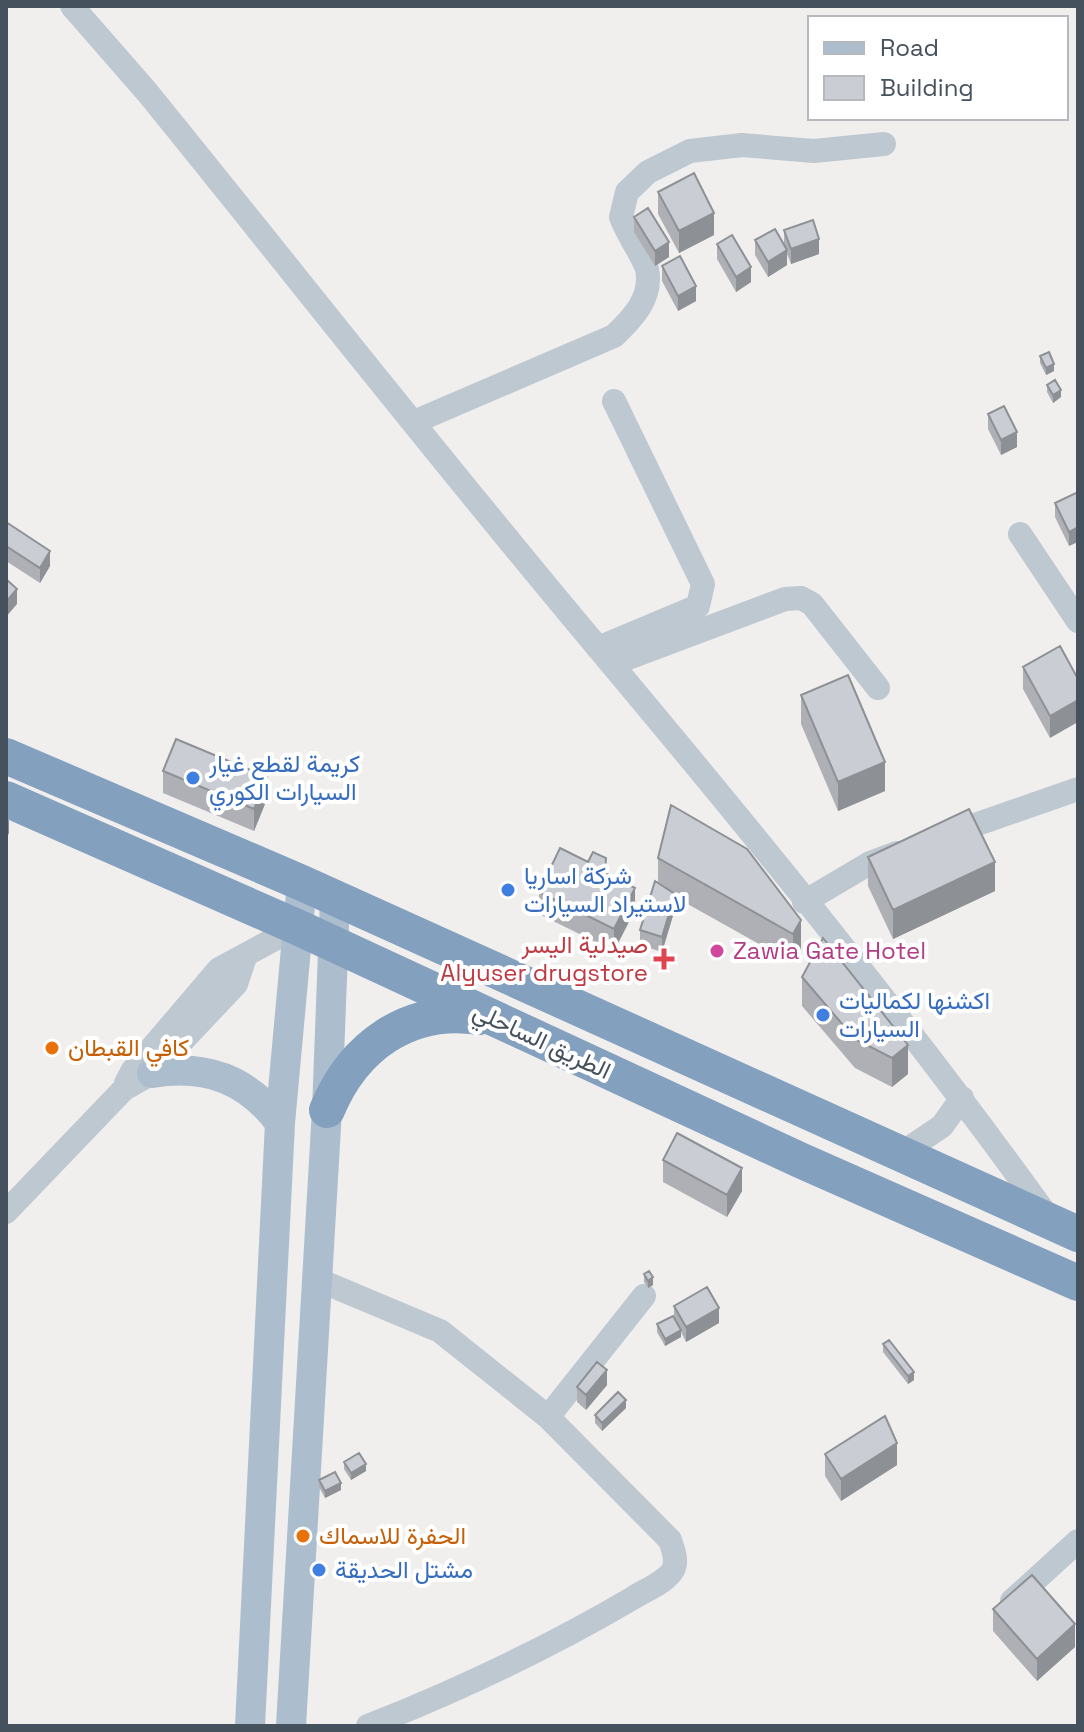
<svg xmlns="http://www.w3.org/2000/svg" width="1084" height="1732" viewBox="0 0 1084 1732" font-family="'Space Grotesk',Vazirmatn,sans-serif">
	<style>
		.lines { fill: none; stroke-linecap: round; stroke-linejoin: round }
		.minor { stroke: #bec8d1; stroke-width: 24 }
		.major { stroke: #acbdce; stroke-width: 30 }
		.highway { stroke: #83a0bf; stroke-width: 36 }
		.wall { fill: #aeb0b5 }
		.shaded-wall { fill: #8d9094 }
		.building { fill: #cacdd3; stroke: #8d9094; stroke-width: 2 }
		.shop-dot { fill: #3f7fe0; stroke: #fff; stroke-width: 3 }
		.hotel-dot { fill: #d1479c; stroke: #fff; stroke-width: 3 }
		.health-dot { fill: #e0444e; stroke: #fff; stroke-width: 3 }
		.food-dot { fill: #e8710a; stroke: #fff; stroke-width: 3 }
		.labels { text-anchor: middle; stroke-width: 8; stroke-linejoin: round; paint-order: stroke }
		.shop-label { font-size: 24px; fill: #366cbe; stroke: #fff; text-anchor: start }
		.health-label { font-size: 24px; fill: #be3a42; stroke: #fff; text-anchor: end }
		.hotel-label { font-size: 24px; fill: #b23c85; stroke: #fff; text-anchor: start }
		.street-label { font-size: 24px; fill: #45515c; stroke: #fff }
		.food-label { font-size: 24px; fill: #c56008; stroke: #fff; text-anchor: start }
	</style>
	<rect width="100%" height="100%" fill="#f1eeee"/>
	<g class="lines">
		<path class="minor" d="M72,6L147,92C298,278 445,466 599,649C754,834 907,1021 1048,1217
			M414,422L614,336C632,319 653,298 647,269C644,258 626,232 621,217L627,192L648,172L690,151L742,145L814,151L884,144
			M1020,534L1078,621
			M598,648L698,606L703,584L614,401
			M612,664L785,599L801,598L812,604L878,688
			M946,835L1078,789
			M804,902L870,863L897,853
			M126,1083L133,1070L219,969L297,927
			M902,1153L942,1126L962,1098
			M6,1212L124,1089L152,1073L236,984L245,957
			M316,1279L440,1331L548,1417L670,1540C673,1550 678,1560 673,1570C665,1583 645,1590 633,1598C548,1648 459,1690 368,1726
			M548,1417L644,1296
			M1012,1601L1078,1541"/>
		<path class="major" d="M152,1073C206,1064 247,1079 280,1123
			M250,1726L280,1123L302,883
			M291,1726L327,1110L335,899"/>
		<path class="highway" d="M6,756L302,883L1078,1234
			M6,799L297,927L802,1161L1078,1283
			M327,1110C353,1047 408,1006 479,1017"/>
	</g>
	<path class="wall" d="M658,192L714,235L679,253L658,214Z
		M634,217L669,257L655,266L634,232Z
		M784,230L819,254L791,264L787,254V265L768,277L755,255V240L784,245Z
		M717,244L751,282L736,292L717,259Z
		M662,266L696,301L678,311L662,281Z
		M1040,356L1054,371L1046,375L1040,363Z
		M1047,385L1061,397L1053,403L1047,392Z
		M988,414L1017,447L1001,455L988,429Z
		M1078,492L1069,546L1055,517V503Z
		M6,522L50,566L40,583L6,561Z
		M1060,646L1050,738L1023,689V667Z
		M801,695L885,791L838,811L801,724Z
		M163,771L267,799L254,831L163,793Z
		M868,857L995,891L893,939L868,886Z
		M658,858L801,920V949L793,963L675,897V909L662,952L640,945V930L658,882Z
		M606,873L635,910L614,951L539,914V892Z
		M823,938L908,1074L892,1087L855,1068L802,1006V977Z
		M663,1160L742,1191L727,1217L663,1182Z
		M644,1274L653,1285L648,1288L644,1282Z
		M674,1306L719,1323L686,1342L681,1332V1337L665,1346L657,1332V1324L674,1318Z
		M883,1344L914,1380L908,1384L883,1352Z
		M607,1385L586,1410L577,1402V1387Z
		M626,1408L602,1431L595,1423V1415Z
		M825,1454L897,1465L841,1501L825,1476Z
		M344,1462L366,1471L351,1480L344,1469Z
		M319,1480L341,1490L325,1498L319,1487Z
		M993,1609L1075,1647L1037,1681L993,1631Z"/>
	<path class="shaded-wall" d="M714,213V235L679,253V231Z
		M819,239V254L791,264V249Z
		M669,242V257L655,266V251Z
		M787,250V265L768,277V262Z
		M751,267V282L736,292V277Z
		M696,286V301L678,311V296Z
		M1054,364V371L1046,375V368Z
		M1061,390V397L1053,403V395Z
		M1017,432V447L1001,455V440Z
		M1078,527V542L1069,546V532Z
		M50,551V566L40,583V568Z
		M17,589V604L6,617V602Z
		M1078,700V722L1050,738V716Z
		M885,762V791L838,811V782Z
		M267,777V799L254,831V809Z
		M9,819V833L6,840V825Z
		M995,862V891L893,939V910Z
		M635,888V910L614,951V929Z
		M675,894V909L662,952V937Z
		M801,920V949L793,963V934Z
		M908,1045V1074L892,1087V1058Z
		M742,1168V1191L727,1217V1195Z
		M653,1277V1285L648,1288V1281Z
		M719,1308V1323L686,1342V1327Z
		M681,1330V1337L665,1346V1339Z
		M607,1370V1385L586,1410V1395Z
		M914,1372V1380L908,1384V1376Z
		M626,1400V1408L602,1431V1423Z
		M897,1443V1465L841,1501V1479Z
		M366,1464V1471L351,1480V1473Z
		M341,1483V1490L325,1498V1491Z
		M1075,1624V1647L1037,1681V1659Z"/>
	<path class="building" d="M694,173L714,213L679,231L658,192Z
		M648,208L669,242L655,251L634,217Z
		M813,220L819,239L791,249L784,230Z
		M775,229L787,250L768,262L755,240Z
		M732,235L751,267L736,277L717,244Z
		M680,256L696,286L678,296L662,266Z
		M1049,352L1054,364L1046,368L1040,356Z
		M1055,380L1061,390L1053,395L1047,385Z
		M1004,406L1017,432L1001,440L988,414Z
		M1078,492V527L1069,532L1055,503Z
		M6,522L50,551L40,568L6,546Z
		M6,579L17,589L6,602Z
		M1060,646L1078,679V700L1050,716L1023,667Z
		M848,675L885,762L838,782L801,695Z
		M176,739L267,777L254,809L163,771Z
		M671,805L747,849L801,920L793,934L658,858Z
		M969,809L995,862L893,910L868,857Z
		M560,848L588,862L593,852L606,858L605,873L635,888L614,929L539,892Z
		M655,881L675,894L662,937L640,930Z
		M823,938L908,1045L892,1058L855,1039L802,977Z
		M677,1133L742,1168L727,1195L663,1160Z
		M649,1271L653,1277L648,1281L644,1274Z
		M707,1287L719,1308L686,1327L674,1306Z
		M673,1316L681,1330L665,1339L657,1324Z
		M889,1340L914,1372L908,1376L883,1344Z
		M597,1362L607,1370L586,1395L577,1387Z
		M618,1392L626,1400L602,1423L595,1415Z
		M885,1416L897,1443L841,1479L825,1454Z
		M359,1453L366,1464L351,1473L344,1462Z
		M335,1472L341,1483L325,1491L319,1480Z
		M1032,1575L1075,1624L1037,1659L993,1609Z"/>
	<g class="shop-dot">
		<circle cx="193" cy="778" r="8"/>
		<circle cx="508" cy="890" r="8"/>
		<circle cx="823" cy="1015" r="8"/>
		<circle cx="319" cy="1570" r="8"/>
	</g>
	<circle class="hotel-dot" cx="717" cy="951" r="8"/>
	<path class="health-dot" d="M660 947h8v8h8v8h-8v8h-8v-8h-8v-8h8z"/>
	<g class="food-dot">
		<circle cx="52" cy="1048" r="8"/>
		<circle cx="303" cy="1536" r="8"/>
	</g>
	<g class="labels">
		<g class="shop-label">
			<text x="209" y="772">كريمة لقطع غيار<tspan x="209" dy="28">السيارات الكوري</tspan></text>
			<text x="524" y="884">شركة اساريا<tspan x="524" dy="28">لاستيراد السيارات</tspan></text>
			<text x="839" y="1009">اكشنها لكماليات<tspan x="839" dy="28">السيارات</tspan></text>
			<text x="335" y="1578">مشتل الحديقة</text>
		</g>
		<g class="health-label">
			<text x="648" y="953">صيدلية اليسر<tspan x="648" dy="28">Alyuser drugstore</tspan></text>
		</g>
		<g class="hotel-label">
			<text x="733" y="959">Zawia Gate Hotel</text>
		</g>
		<g class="street-label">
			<text transform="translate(542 1041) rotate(25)" y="8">الطريق الساحلي</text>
		</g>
		<g class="food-label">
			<text x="68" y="1056">كافي القبطان</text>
			<text x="319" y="1544">الحفرة للاسماك</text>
		</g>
	</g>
	<rect width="1084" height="1732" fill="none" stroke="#45515c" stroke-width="16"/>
	<rect x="808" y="16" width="260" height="104" fill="#ffffff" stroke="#b5b9be" stroke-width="2"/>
	<rect x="824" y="42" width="40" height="12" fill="#acbdce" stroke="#b5b9be" stroke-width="2"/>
	<text x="880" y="56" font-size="24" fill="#45515c">Road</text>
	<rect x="824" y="76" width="40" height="24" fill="#cacdd3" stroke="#b5b9be" stroke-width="2"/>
	<text x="880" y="96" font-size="24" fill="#45515c">Building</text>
</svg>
